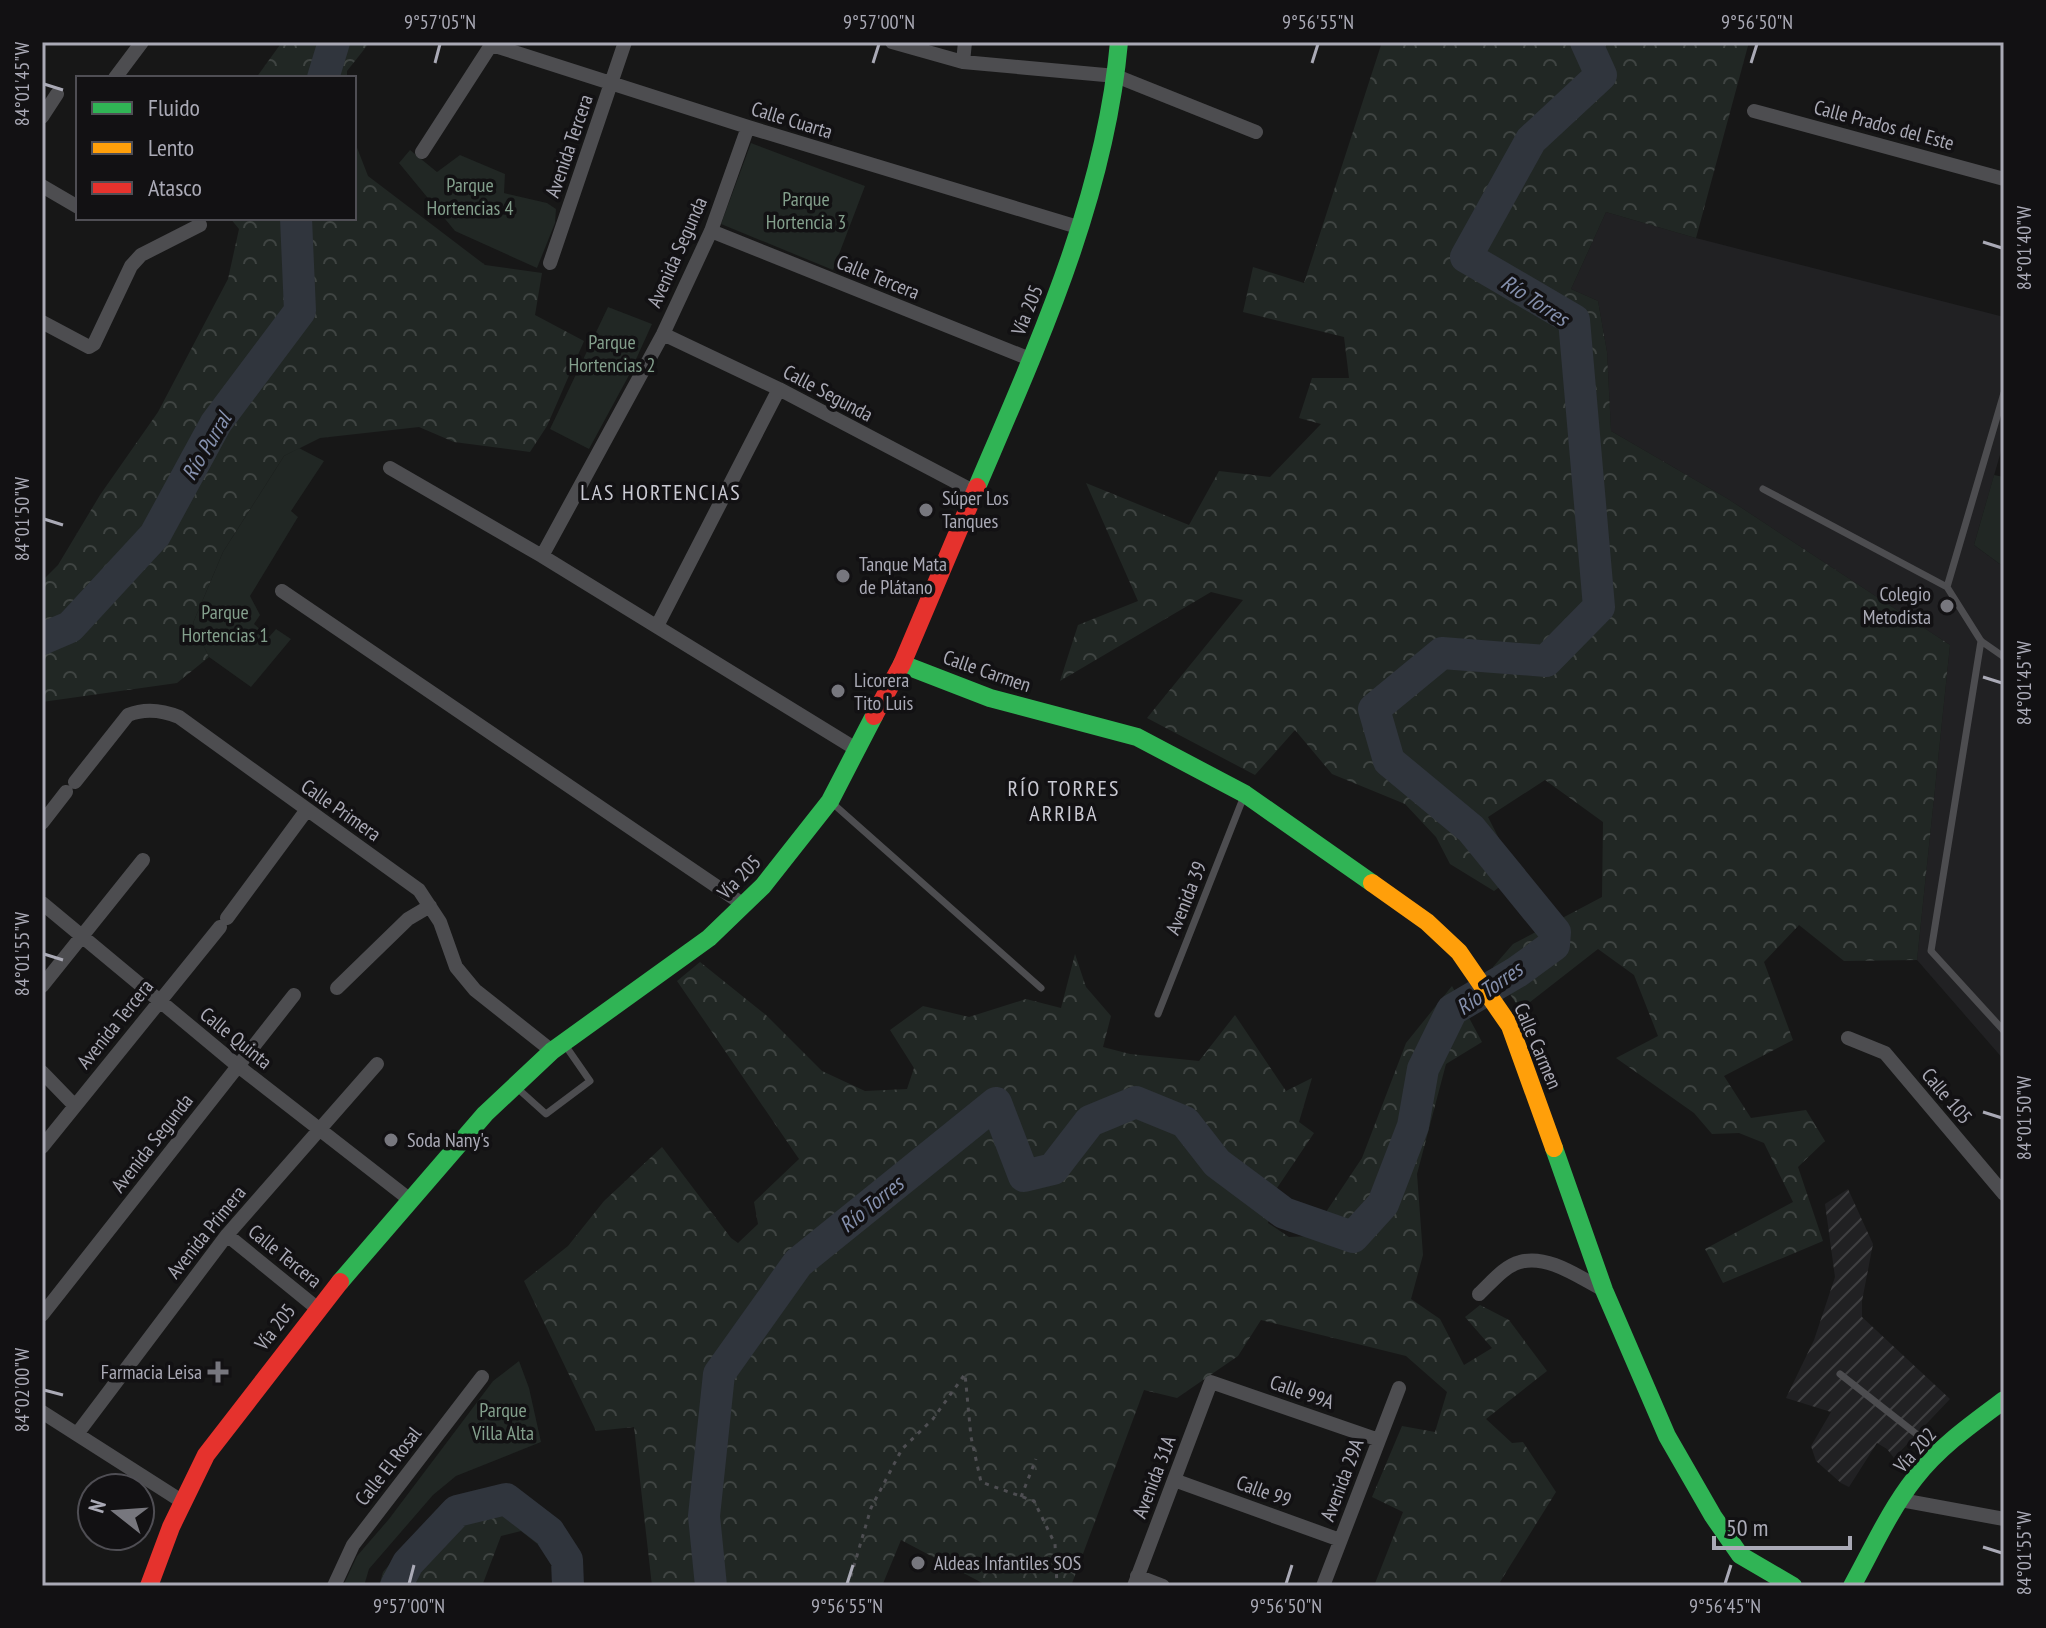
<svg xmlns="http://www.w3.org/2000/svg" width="2046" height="1628" viewBox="0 0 2046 1628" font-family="'PT Sans Narrow',sans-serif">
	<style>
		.built { fill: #212123 }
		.industrial { fill: url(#industrial-furrows) }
		.forest { fill: url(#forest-crowns) }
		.park { fill: #212724 }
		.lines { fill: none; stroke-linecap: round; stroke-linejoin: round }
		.river { stroke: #30353d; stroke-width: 32 }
		.path { stroke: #4e4e52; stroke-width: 3; stroke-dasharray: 4 6; stroke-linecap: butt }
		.lane { stroke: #4d4d50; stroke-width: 7 }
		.street { stroke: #4d4d50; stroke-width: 14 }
		.fast { stroke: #30b455; stroke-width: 18 }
		.slow { stroke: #ff9f0a; stroke-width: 18 }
		.jam { stroke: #e5322d; stroke-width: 18 }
		.ticks { fill: none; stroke: #aaaab6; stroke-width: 3 }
		.poi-dot { fill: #77777e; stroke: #121113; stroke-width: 3 }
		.labels { text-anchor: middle; stroke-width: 7; stroke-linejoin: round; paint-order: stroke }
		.street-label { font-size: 20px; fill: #aaaab6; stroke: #121113 }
		.park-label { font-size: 20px; fill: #839f8c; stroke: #121113 }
		.poi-label { font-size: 20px; fill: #aaaab6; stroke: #121113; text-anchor: start }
		.water-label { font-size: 22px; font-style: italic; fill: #8590ad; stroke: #121113 }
		.neighbourhood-label { font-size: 22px; letter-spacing: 2px; fill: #cacad3; stroke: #121113 }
		.neatline { fill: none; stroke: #aaaab6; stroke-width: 3 }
		.ticks-label { font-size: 20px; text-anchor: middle; fill: #aaaab6 }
	</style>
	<defs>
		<pattern id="industrial-furrows" width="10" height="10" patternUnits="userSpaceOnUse" patternTransform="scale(2)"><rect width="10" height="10" fill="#212123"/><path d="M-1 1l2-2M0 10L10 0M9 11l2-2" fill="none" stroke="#3f3f41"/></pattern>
		<pattern id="forest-crowns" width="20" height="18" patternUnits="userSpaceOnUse" patternTransform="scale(2)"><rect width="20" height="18" fill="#212724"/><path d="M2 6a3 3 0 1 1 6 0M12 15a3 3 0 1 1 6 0" fill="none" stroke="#3f4442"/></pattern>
	</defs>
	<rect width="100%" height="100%" fill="#171717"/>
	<path class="built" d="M1606,212L1696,238L2004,317V441L1974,545L2004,567V1060L1917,960L1950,645L1728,499L1611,431L1607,352L1598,301L1571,289Z"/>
	<path class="industrial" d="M1848,1189L1873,1244L1862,1301V1317L1950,1399L1894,1458L1887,1449L1877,1443L1849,1487L1841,1483L1816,1461L1811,1446L1831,1412L1786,1398L1814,1340L1835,1277L1825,1204Z"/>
	<path class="forest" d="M282,42H370L347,71V78H256Z
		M1382,42H1749L1696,238L1606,212L1571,289L1598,301L1607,352L1611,431L1728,499L1950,645L1917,960L1844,961L1799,925L1764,962L1793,1040L1724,1076L1751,1118L1806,1110L1825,1141L1798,1167L1823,1241L1723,1283L1705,1249L1793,1202L1764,1143L1739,1133L1712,1134L1694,1113L1616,1058L1658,1036L1634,975L1598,949L1520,1010L1493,967L1513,944L1602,897L1603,822L1545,780L1488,817L1517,874L1494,891L1450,864L1436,837L1405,804L1332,774L1295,730L1255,775L1147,718L1243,600L1211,592L1060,681L1078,625L1138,601L1086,483L1189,525L1219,471L1270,477L1321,424L1299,418L1312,378H1349L1344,337L1243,312L1253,267L1304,283Z
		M354,140L368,176L485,265L542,273L535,315L584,341L547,426L530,452L454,442L419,427L320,438L284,456L223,552L193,623L209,657L177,683L42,702V581L58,565L100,495L158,412L228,279L239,229L230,218H354Z
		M1075,954L1086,987L1111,1016L1103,1047L1130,1054L1199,1061L1235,1015L1286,1091L1312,1078L1299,1122L1314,1133L1277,1188L1268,1223L1289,1237L1310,1236L1362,1158L1406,1043L1452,986L1482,1042L1446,1064L1417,1174L1423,1255L1411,1299L1440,1319L1464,1365L1492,1348L1465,1317L1480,1305L1509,1320L1547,1371L1486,1419L1512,1443L1523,1442L1556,1492L1500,1582L1504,1586H1374L1403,1512L1372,1497L1402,1426L1435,1432L1447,1392L1406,1356L1261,1320L1238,1356L1177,1398L1144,1390L1071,1586H988L901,1540L882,1586H652L634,1427L596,1431L524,1281L568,1246L604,1201L662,1147L731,1238L738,1243L758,1224L754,1202L799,1159L677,981L700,962L766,1015L822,1071L865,1091L907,1089L914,1068L890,1030L923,1006L969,1017L1026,999L1061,1008Z
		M504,1492L556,1524L577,1561L576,1586H553L555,1558L521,1531L501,1536L482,1586H379L383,1572L444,1502Z"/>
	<path class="park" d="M751,143L865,186L833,270L721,224Z
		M410,150L437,172L460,155L505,174L504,193L547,203L556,209L555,223L537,268L455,231L399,163Z
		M608,307L652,324L628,377L589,449L550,429Z
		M299,448L324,461L291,511L298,517L250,596L260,615L254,624L269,637L276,629L291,639L251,687L209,657L193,623L223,552L284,456Z
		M1994,475L2004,477V567L1974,545Z
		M519,1361L529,1388L541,1442L456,1476L433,1495L369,1569L364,1586H343L357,1556L389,1519L493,1381Z"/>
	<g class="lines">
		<path class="river" d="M323,78L334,42
			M42,639L70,627L155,535L216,423L300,311L296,218
			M396,1586L408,1563L457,1511L506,1499L549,1532L567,1560L568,1586
			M711,1586L704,1516L719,1374L798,1263L996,1103L1024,1176L1053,1169L1090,1121L1136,1102L1185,1122L1217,1163L1284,1213L1353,1237L1383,1204L1413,1126L1423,1069L1452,1010L1517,972L1554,945L1555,932L1471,829L1389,761L1374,709L1442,653L1546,661L1599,607L1574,320L1466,257L1531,140L1601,75L1586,42"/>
		<path class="path" d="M1021,1497L1036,1459
			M848,1586L871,1508L902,1449L933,1419L965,1374L971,1437L981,1482L1034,1501L1055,1544L1057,1586"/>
		<path class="lane" d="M2004,393L1947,587L1981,641L2004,657
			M1763,489L1947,587
			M1981,641L1931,951L2004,1031
			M830,801L1041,988
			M1158,1014L1244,796
			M516,1087L546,1114L590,1081L565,1045
			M1840,1374L1938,1451"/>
		<path class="street" d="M892,42L963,62L1116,76L1256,132
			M492,45L748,127L1081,228
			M963,62L965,42
			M115,78L142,42
			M1754,111L2004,179
			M42,117L57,94
			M422,152L493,42
			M42,186L78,207
			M711,231L1030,359
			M550,263L625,42
			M42,322L89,347L94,344L131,266L141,255L200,225
			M663,334L779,389L973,491
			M390,468L542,556L856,749
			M542,556L663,334L711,231L748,127
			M282,591L744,905
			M657,626L779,389
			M75,782L128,715C145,708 162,710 179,717L419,890L440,922L456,967L475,990L552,1051
			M42,823L66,792
			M42,903L238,1066L409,1199
			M227,918L306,811
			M42,986L143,860
			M337,988L408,919L430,906
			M1848,1038L1885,1053L2004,1194
			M42,1072L74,1105
			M42,1147L220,927
			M227,1235L318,1309
			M1479,1294C1491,1283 1504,1266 1520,1262C1548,1254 1580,1278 1604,1290
			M42,1315L294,995
			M42,1412L183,1502
			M77,1434L227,1235L377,1064
			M1174,1480L1340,1540
			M1901,1500L2004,1519
			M1137,1576L1163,1586
			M334,1586L353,1545L482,1377
			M1134,1586L1211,1382L1379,1440
			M1323,1586L1399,1388"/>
		<path class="fast" d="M977,487C1038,344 1105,199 1119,42
			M902,664L990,698L1137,737L1245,794L1372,883
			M1554,1148L1604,1290L1667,1436L1713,1516L1740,1555L1793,1586
			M340,1282L485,1114L552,1051L709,938L763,886L830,801L874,716
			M1852,1586C1872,1550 1889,1511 1915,1478C1939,1447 1973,1423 2004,1400"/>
		<path class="slow" d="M1372,883L1427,922L1459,952L1510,1026L1554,1148"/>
		<path class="jam" d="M874,716L902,664L977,487
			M149,1586L171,1527L206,1455L340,1282"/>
	</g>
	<path class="ticks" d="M435,63L440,44M873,63L879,44M1312,63L1318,44M1751,63L1757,44M44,84L63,90M1983,242L2002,248M44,519L63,525M1983,677L2002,683M44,954L63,960M1983,1112L2002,1118M44,1390L63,1395M1983,1547L2002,1553M409,1584L414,1565M847,1584L853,1565M1286,1584L1292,1565M1725,1584L1731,1565"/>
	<g class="poi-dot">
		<circle cx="926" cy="510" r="8"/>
		<circle cx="843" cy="576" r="8"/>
		<circle cx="1947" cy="606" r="8"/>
		<circle cx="838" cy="691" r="8"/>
		<circle cx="391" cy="1140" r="8"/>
		<path d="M214 1360h8v8h8v8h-8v8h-8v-8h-8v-8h8z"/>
		<circle cx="918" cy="1563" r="8"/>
	</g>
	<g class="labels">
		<g class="street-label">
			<text transform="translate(792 120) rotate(17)" y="7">Calle Cuarta</text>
			<text transform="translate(1884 125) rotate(15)" y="7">Calle Prados del Este</text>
			<text transform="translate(569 146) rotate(-71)" y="7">Avenida Tercera</text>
			<text transform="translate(677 252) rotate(-66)" y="7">Avenida Segunda</text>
			<text transform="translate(878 277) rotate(22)" y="7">Calle Tercera</text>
			<text transform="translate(1027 310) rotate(-68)" y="7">Vía 205</text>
			<text transform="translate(828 393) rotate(28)" y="7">Calle Segunda</text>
			<text transform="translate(987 671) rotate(19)" y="7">Calle Carmen</text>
			<text transform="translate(341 810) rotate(35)" y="7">Calle Primera</text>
			<text transform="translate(739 877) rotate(-46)" y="7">Vía 205</text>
			<text transform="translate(1186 898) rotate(-68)" y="7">Avenida 39</text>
			<text transform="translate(115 1024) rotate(-51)" y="7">Avenida Tercera</text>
			<text transform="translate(236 1038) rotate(39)" y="7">Calle Quinta</text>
			<text transform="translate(1538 1046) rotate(67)" y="7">Calle Carmen</text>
			<text transform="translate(1947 1096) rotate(50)" y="7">Calle 105</text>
			<text transform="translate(152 1143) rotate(-52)" y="7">Avenida Segunda</text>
			<text transform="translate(206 1232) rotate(-51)" y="7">Avenida Primera</text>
			<text transform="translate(285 1256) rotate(39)" y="7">Calle Tercera</text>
			<text transform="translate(275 1327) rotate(-52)" y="7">Vía 205</text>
			<text transform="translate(1302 1392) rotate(19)" y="7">Calle 99A</text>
			<text transform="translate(1915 1450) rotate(-48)" y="7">Vía 202</text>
			<text transform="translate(388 1466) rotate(-52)" y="7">Calle El Rosal</text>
			<text transform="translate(1154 1477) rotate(-69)" y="7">Avenida 31A</text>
			<text transform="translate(1342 1480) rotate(-69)" y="7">Avenida 29A</text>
			<text transform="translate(1264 1491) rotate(20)" y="7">Calle 99</text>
		</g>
		<g class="park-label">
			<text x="470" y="192">Parque<tspan x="470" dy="23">Hortencias 4</tspan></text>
			<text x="806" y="206">Parque<tspan x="806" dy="23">Hortencia 3</tspan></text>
			<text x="612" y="349">Parque<tspan x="612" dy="23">Hortencias 2</tspan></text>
			<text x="225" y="619">Parque<tspan x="225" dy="23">Hortencias 1</tspan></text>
			<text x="503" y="1417">Parque<tspan x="503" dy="23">Villa Alta</tspan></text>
		</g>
		<g class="poi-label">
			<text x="942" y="505">Súper Los<tspan x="942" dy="23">Tanques</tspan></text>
			<text x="859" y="571">Tanque Mata<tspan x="859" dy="23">de Plátano</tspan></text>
			<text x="1931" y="601" text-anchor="end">Colegio<tspan x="1931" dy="23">Metodista</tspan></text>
			<text x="854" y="687">Licorera<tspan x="854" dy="23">Tito Luis</tspan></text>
			<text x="407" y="1147">Soda Nany's</text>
			<text x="202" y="1379" text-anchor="end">Farmacia Leisa</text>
			<text x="934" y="1570">Aldeas Infantiles SOS</text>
		</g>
		<g class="water-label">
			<text transform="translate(1535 300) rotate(33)" y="8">Río Torres</text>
			<text transform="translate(206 446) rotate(-59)" y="8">Río Purral</text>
			<text transform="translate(1489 988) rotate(-35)" y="8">Río Torres</text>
			<text transform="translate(871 1204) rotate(-39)" y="8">Río Torres</text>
		</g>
		<g class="neighbourhood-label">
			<text x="661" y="500">LAS HORTENCIAS</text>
			<text x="1064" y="796">RÍO TORRES<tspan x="1064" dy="25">ARRIBA</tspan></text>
		</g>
	</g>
	<rect width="2046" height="1628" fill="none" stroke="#121113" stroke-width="88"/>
	<rect x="76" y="76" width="280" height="144" fill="#121113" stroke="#4f4e54" stroke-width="2"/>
	<rect x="92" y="102" width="40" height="12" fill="#30b455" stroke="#4f4e54" stroke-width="2"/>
	<text x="148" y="116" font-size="24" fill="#aaaab6">Fluido</text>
	<rect x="92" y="142" width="40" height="12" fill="#ff9f0a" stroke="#4f4e54" stroke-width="2"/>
	<text x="148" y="156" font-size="24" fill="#aaaab6">Lento</text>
	<rect x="92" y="182" width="40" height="12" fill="#e5322d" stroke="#4f4e54" stroke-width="2"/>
	<text x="148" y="196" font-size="24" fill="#aaaab6">Atasco</text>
	<g transform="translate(116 1512) rotate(287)"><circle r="38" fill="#121113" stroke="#4f4e54" stroke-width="2"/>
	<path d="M0-6L14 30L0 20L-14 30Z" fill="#77777e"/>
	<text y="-12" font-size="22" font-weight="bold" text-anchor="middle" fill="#aaaab6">N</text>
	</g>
	<path d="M1714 1536v12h136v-12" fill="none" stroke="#aaaab6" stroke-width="4"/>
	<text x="1726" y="1536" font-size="24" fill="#aaaab6" stroke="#121113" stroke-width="6" paint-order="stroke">50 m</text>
	<rect x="44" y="44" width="1958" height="1540" class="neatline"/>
	<g class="ticks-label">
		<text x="440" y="29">9°57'05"N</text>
		<text x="879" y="29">9°57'00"N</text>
		<text x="1318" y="29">9°56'55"N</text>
		<text x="1757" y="29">9°56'50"N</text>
		<text transform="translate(22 84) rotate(-90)" y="7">84°01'45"W</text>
		<text transform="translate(2024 248) rotate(-90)" y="7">84°01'40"W</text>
		<text transform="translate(22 519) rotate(-90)" y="7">84°01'50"W</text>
		<text transform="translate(2024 683) rotate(-90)" y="7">84°01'45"W</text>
		<text transform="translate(22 954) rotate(-90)" y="7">84°01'55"W</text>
		<text transform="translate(2024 1118) rotate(-90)" y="7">84°01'50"W</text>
		<text transform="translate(22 1390) rotate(-90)" y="7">84°02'00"W</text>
		<text transform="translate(2024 1553) rotate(-90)" y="7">84°01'55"W</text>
		<text x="409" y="1613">9°57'00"N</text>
		<text x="847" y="1613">9°56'55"N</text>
		<text x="1286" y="1613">9°56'50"N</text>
		<text x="1725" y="1613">9°56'45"N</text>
	</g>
</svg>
